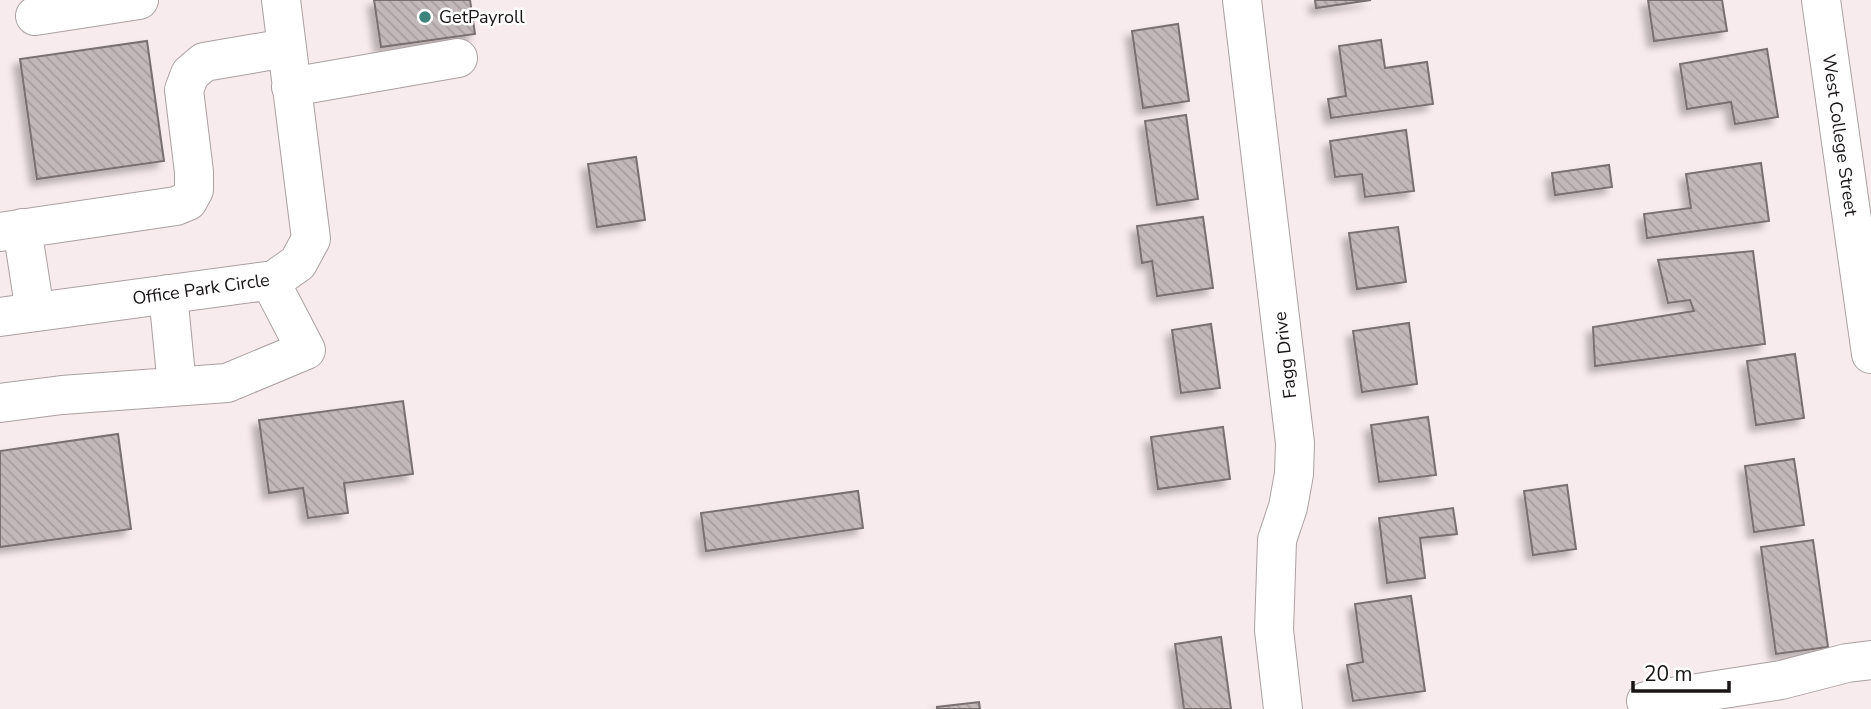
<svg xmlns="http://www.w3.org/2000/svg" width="1871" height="709" viewBox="0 0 1871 709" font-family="'Nunito Sans',sans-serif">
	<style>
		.building { fill: url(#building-back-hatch); stroke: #796f70; stroke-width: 2; filter: url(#shadow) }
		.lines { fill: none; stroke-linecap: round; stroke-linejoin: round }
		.minor-casing { stroke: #aba0a1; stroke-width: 40 }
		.minor { stroke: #fff; stroke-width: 38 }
		.poi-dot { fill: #3f847a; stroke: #fff; stroke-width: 2.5 }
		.labels { text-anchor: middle; stroke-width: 5; stroke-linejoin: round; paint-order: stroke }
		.poi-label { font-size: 18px; fill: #191515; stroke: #fff; text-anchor: start }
		.street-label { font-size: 18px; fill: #191515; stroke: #fff }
	</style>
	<defs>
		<pattern id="building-back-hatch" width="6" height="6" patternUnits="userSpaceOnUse" patternTransform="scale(1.75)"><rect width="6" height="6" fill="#c3b8b9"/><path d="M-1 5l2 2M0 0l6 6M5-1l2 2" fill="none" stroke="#a79d9e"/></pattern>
		<filter id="shadow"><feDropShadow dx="-6" dy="6" stdDeviation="3.5" flood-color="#0004"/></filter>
	</defs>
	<rect width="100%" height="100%" fill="#f8ebed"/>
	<path class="building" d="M374,0H470L475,34L381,47Z
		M1315,0H1371L1316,8Z
		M1648,0H1722L1727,31L1654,41Z
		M1178,24L1189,101L1143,108L1132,31Z
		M1381,40L1385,68L1427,62L1433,104L1331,118L1328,99L1346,96L1339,46Z
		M147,41L164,161L37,179L20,59Z
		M1767,49L1778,117L1735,124L1731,102L1687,109L1680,64Z
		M1186,115L1198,199L1157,205L1145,121Z
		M1406,130L1414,191L1365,197L1362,174L1335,177L1330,141Z
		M636,157L645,220L597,227L588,164Z
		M1761,163L1769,221L1647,238L1644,214L1691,208L1686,174Z
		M1609,165L1612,187L1555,195L1552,173Z
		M1203,217L1213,288L1157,296L1152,261L1142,263L1137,226Z
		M1398,227L1406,282L1357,289L1349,233Z
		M1753,251L1765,344L1595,366L1593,327L1694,311L1690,300L1668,303L1658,260Z
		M1409,323L1417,384L1362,392L1353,331Z
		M1211,324L1220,388L1181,393L1172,330Z
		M1795,354L1804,418L1756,425L1747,361Z
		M403,401L413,474L344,483L348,513L308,518L303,488L269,493L259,420Z
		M1428,417L1436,475L1379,482L1371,425Z
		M1223,427L1230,479L1158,489L1151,437Z
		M118,434L131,529L0,547V451Z
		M1794,459L1804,525L1754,532L1745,466Z
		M1567,485L1576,549L1533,555L1524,491Z
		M858,491L863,528L706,551L701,513Z
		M1453,508L1457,534L1420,538L1425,578L1387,583L1379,518Z
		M1813,540L1828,647L1776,654L1761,547Z
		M1411,596L1425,691L1353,701L1347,665L1363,662L1355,604Z
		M1221,637L1231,709H1184L1175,644Z
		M979,702L980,709H937V707Z"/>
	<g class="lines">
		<defs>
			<path id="minor" d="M1242,0L1295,443L1294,474L1288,507L1277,540L1274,630L1283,709
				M1821,0L1871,354
				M35,16L139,0
				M291,87L458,58
				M22,228L35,312
				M0,232L176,206L188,201L194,190V172L184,90L190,74L204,62L286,48
				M168,294L177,386
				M0,317L274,280L298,263L311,239L281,0
				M0,403L62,395L227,383L306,350L270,281
				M1646,701L1781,680L1847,663L1871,660"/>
		</defs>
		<use href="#minor" class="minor-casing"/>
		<use href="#minor" class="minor"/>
	</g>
	<circle class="poi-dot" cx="425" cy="17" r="7"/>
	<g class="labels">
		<g class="poi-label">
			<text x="439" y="23">GetPayroll</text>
		</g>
		<g class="street-label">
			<text transform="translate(1840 135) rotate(82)" y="6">West College Street</text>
			<text transform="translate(201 289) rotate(-8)" y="6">Office Park Circle</text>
			<text transform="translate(1285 355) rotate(-97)" y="6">Fagg Drive</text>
		</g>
	</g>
	<path d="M1633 681v10h96v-10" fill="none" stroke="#191515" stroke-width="3.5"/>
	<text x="1644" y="681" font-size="21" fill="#191515" stroke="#ffffff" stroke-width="5" paint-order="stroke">20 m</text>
</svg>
